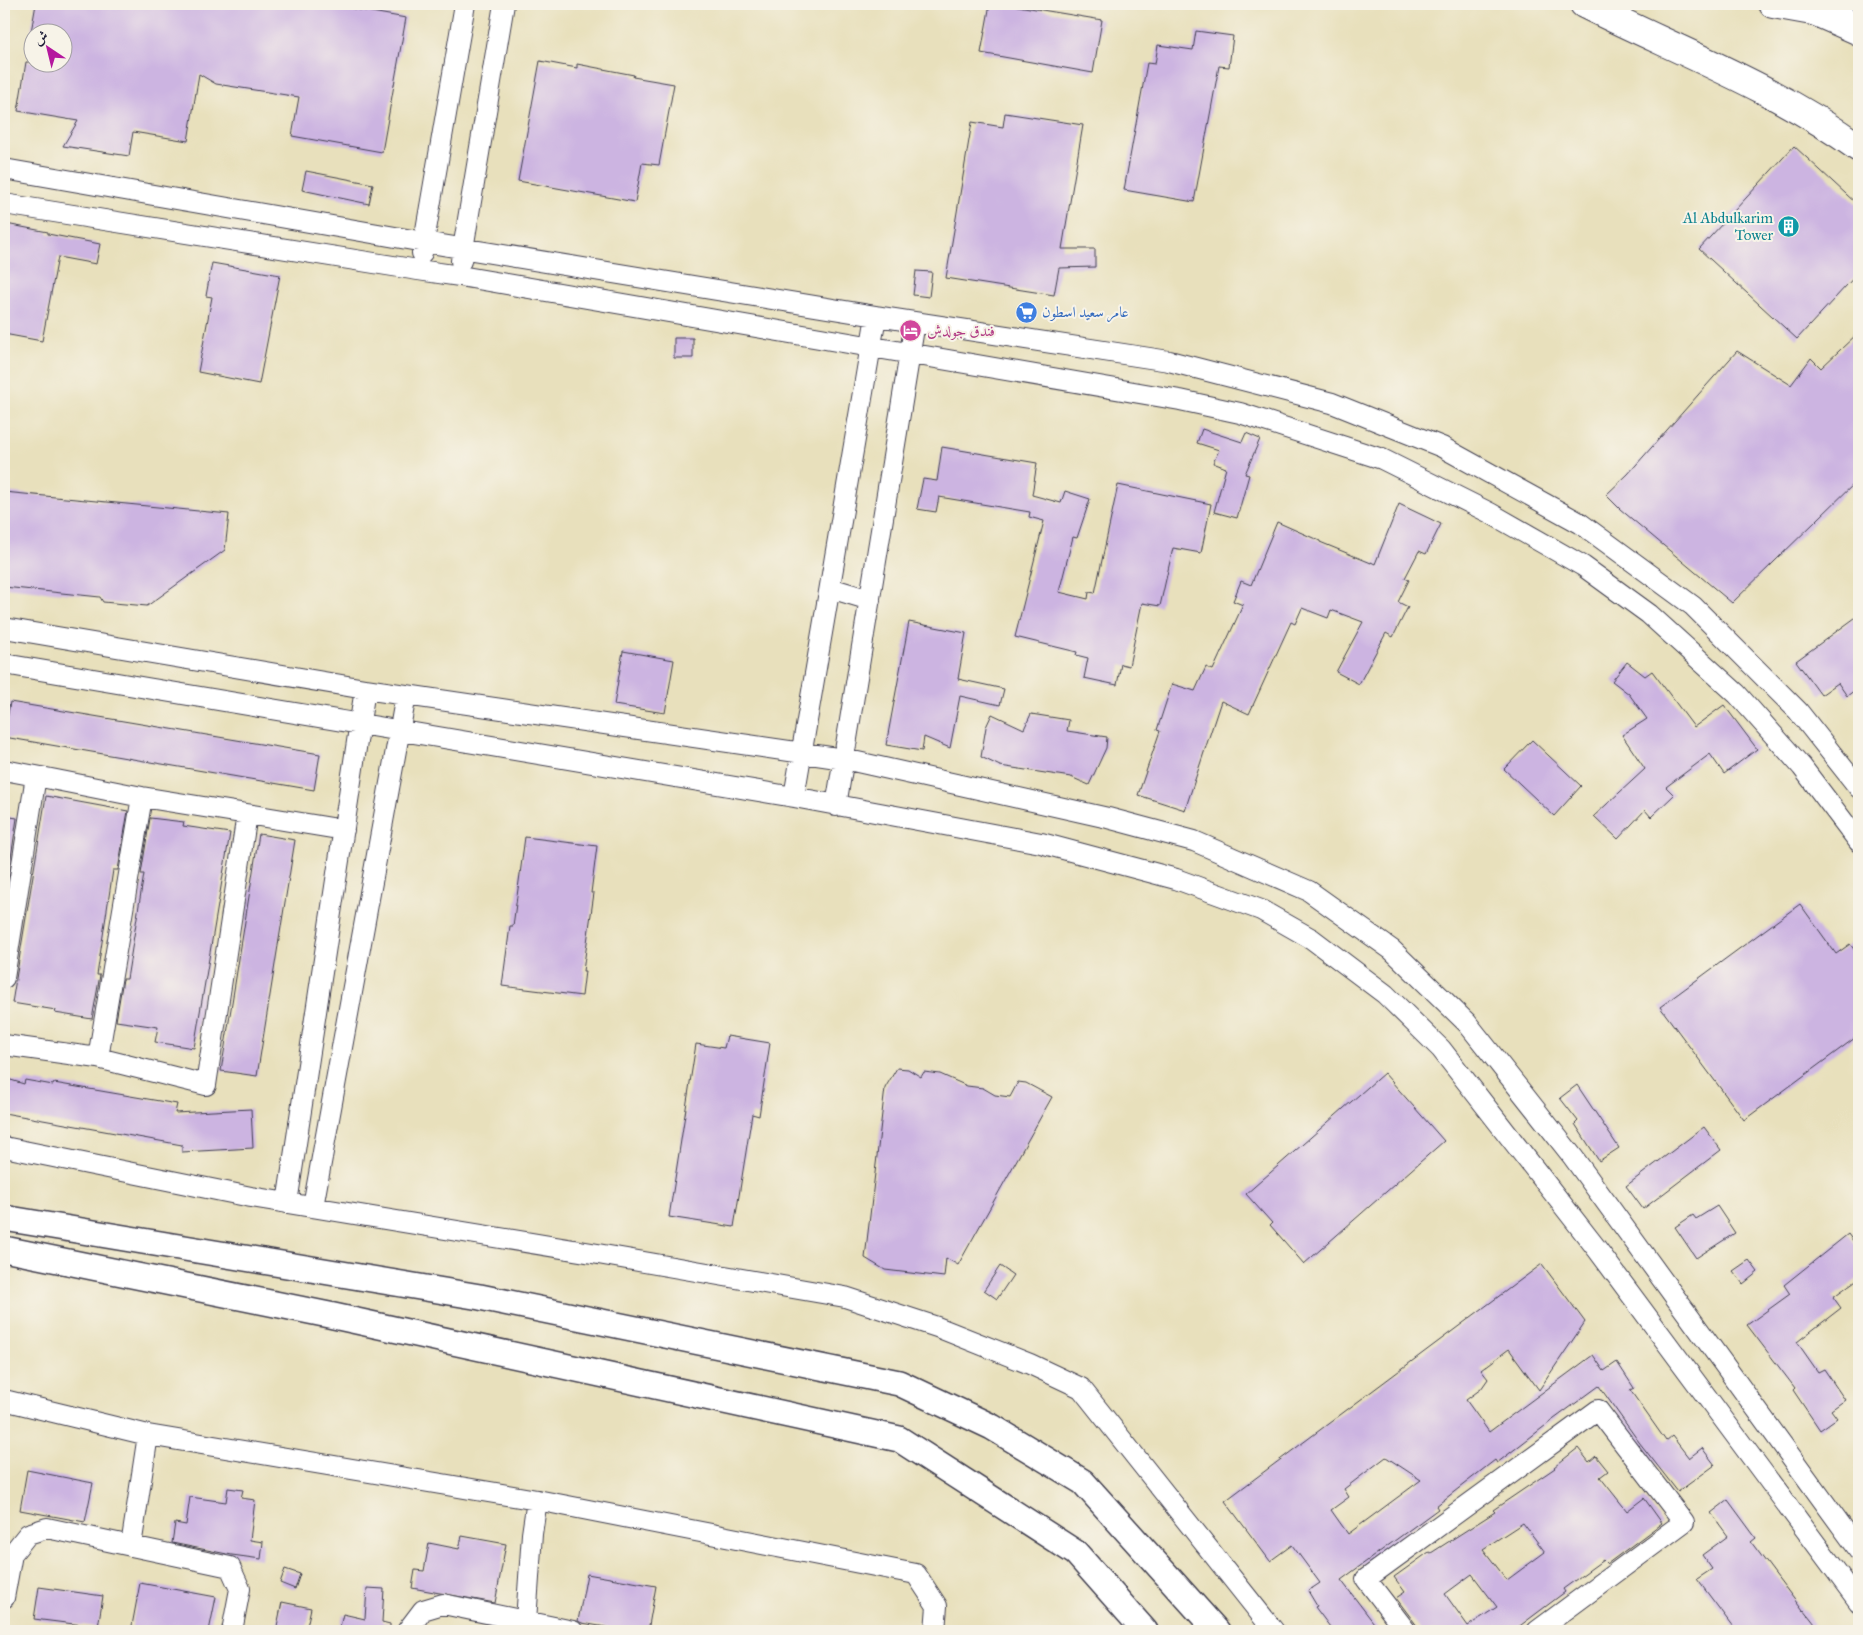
<svg xmlns="http://www.w3.org/2000/svg" width="1863" height="1635" viewBox="0 0 1863 1635" font-family="'IM FELL Great Primer',Amiri,serif">
	<style>
		.building { fill: #ccb4e1; fill-rule: evenodd }
		.lines { fill: none; stroke-linecap: round; stroke-linejoin: round }
		.minor-casing { stroke: #403e4e; stroke-width: 22 }
		.tertiary-casing { stroke: #403e4e; stroke-width: 28 }
		.secondary-casing { stroke: #403e4e; stroke-width: 30 }
		.primary-casing { stroke: #403e4e; stroke-width: 30 }
		.minor { stroke: #fff; stroke-width: 20 }
		.tertiary { stroke: #fff; stroke-width: 25 }
		.secondary { stroke: #fff; stroke-width: 28 }
		.primary { stroke: #fff; stroke-width: 28 }
		.labels { text-anchor: middle; stroke-width: 4; stroke-linejoin: round; paint-order: stroke }
		.culture-label { font-size: 15px; fill: #0d838f; stroke: #f7f3e8; text-anchor: end }
		.shop-label { font-size: 15px; fill: #366cbe; stroke: #f7f3e8; text-anchor: start }
		.hotel-label { font-size: 15px; fill: #b23c85; stroke: #f7f3e8; text-anchor: start }
	</style>
	<rect width="100%" height="100%" fill="#f7f3e8"/>
	<filter id="ink" filterUnits="userSpaceOnUse"><feTurbulence type="fractalNoise" baseFrequency=".02" numOctaves="2"/><feDisplacementMap in="SourceGraphic" scale="10" xChannelSelector="R" yChannelSelector="G"/><feConvolveMatrix kernelMatrix="1 2 1 2 8 2 1 2 1" color-interpolation-filters="sRGB"/></filter>
	<filter id="wash" filterUnits="userSpaceOnUse"><feTurbulence type="fractalNoise" baseFrequency=".0096" numOctaves="4" result="noise"/><feDisplacementMap in="SourceGraphic" scale="20" xChannelSelector="R" yChannelSelector="G"/><feGaussianBlur stdDeviation="1.12" result="paint"/><feColorMatrix in="noise" values="0 0 0 0 0 0 0 0 0 0 0 0 0 0 0 0 0 1.4 0 .05"/><feComposite in="paint" operator="in"/></filter>
	<g filter="url(#wash)">
		<rect width="100%" height="100%" fill="#e8e0bc"/>
		<g id="blocks">
			<path class="building" d="M36,4H326L406,18L382,152L292,136L299,97L216,84L199,74L188,141L133,132L129,156L63,146L78,121L18,111L26,62H62V32H31Z
				M990,4H1006L1102,20L1093,73L981,53Z
				M1196,31L1233,36L1229,67L1219,66L1194,202L1124,190L1147,63L1155,64L1158,45L1193,50Z
				M540,61L577,68V64L634,75L633,77L674,84L659,165L642,163L635,202L518,181Z
				M1005,113L1083,125L1062,249H1095V267L1059,268L1054,295L946,278L972,122L1003,127Z
				M1794,146L1859,206V272L1797,339L1699,249Z
				M306,171L373,184L369,204L302,190Z
				M6,224L48,232V234L100,244L96,264L58,257L42,341L4,334V236Z
				M212,263L280,275L259,384L198,372L212,297L206,296Z
				M916,271L932,272L929,297L913,295Z
				M1859,332V479L1732,603L1620,509L1606,495L1628,474L1737,351L1791,385L1811,358L1821,368Z
				M674,338H693V358H674Z
				M1202,429L1242,442L1246,433L1260,439L1245,474L1249,475L1237,518L1214,512L1226,468L1213,463L1219,450L1197,443Z
				M942,447L1037,463L1032,495L1061,503L1065,491L1090,499L1077,538L1073,537L1059,592L1088,599L1089,592L1095,593L1118,485L1211,504L1201,553L1173,548L1160,606L1142,603L1129,666L1121,664L1117,685L1084,678L1088,658L1076,655L1077,652L1015,637L1044,521L1029,517L1030,512L939,497L936,512L917,509L923,479L937,481Z
				M4,492L229,514L225,550L147,606L103,602L100,597L4,587Z
				M1399,504L1441,524L1426,554L1419,551L1405,578L1409,580L1398,602L1408,607L1393,637L1386,633L1359,684L1336,672L1363,622L1331,610L1328,618L1302,608L1295,624L1291,622L1249,714L1221,701L1185,810L1138,795L1160,731L1157,730L1172,684L1195,691L1206,667L1213,670L1243,605L1233,601L1241,581L1251,585L1277,522L1320,541V542L1371,563V562L1375,564Z
				M1859,615V687L1847,696L1838,683L1821,695L1796,661Z
				M909,622L966,633L958,679L1004,689L1000,705L960,696L950,748L924,737L922,751L886,745Z
				M623,651L674,660L665,713L614,705Z
				M1627,662L1645,676L1652,671L1694,727L1724,705L1757,749L1724,774L1710,754L1666,787L1674,795L1651,817L1645,810L1618,839L1594,816L1645,769L1622,735L1647,719L1629,694L1612,681Z
				M10,702L320,754L314,790L4,737Z
				M992,714L1024,729L1031,714L1069,720L1067,731L1107,737L1106,748L1089,785L1071,777L1000,766L981,757L986,727Z
				M1532,740L1581,786L1554,816L1504,769Z
				M46,796L128,811L118,870H113L97,975H100L92,1019L55,1013L56,1010L12,1003Z
				M4,816L17,818L6,890L4,889Z
				M150,818L184,822L183,826L230,833L194,1048L155,1042L158,1027L116,1021L123,979H127L144,874H141Z
				M259,834L295,840L257,1076L221,1071Z
				M525,837L597,846L591,893H594L583,971H585L582,996L502,986L510,926H513Z
				M1800,904L1836,954L1850,944L1859,956V1035L1744,1120L1660,1007Z
				M727,1036L770,1043L759,1116L752,1114L734,1227L669,1217L696,1044L724,1048Z
				M897,1068L908,1069L921,1077L924,1072L940,1074L967,1086L983,1088L995,1095L1010,1097L1018,1082L1026,1083L1052,1097L958,1265L946,1258L944,1277L885,1270L865,1258L885,1088Z
				M1384,1073L1444,1141L1304,1264L1270,1225L1272,1223L1246,1194Z
				M4,1078L24,1084L25,1080L53,1085L54,1083L177,1104L175,1113L251,1109L253,1148L182,1152V1145L4,1113Z
				M1577,1085L1619,1148L1599,1161L1575,1124L1578,1121L1560,1098Z
				M1704,1127L1721,1150L1643,1209L1626,1186Z
				M1717,1206L1735,1233L1696,1258L1675,1227L1693,1215L1696,1219Z
				M1848,1234L1859,1249V1278L1833,1297L1841,1308L1797,1342L1818,1372L1824,1369L1845,1400L1831,1410L1837,1418L1820,1430L1793,1390L1795,1388L1747,1325L1790,1294L1784,1285Z
				M1749,1260L1758,1272L1743,1284L1733,1271Z
				M1542,1264L1585,1322L1539,1390L1509,1349L1481,1370L1488,1379L1481,1389L1466,1400L1489,1432L1593,1355L1604,1371L1617,1362L1634,1388L1630,1390L1666,1441L1672,1436L1689,1458L1702,1448L1715,1465L1678,1492L1639,1442L1599,1386L1550,1422L1497,1463L1495,1460L1436,1506L1438,1509L1341,1580L1380,1631H1333L1315,1607L1317,1606L1308,1591L1320,1583L1292,1545L1270,1561L1225,1501ZM1386,1457L1421,1480L1348,1534L1331,1510L1349,1497L1344,1489Z
				M1000,1266L1013,1275L997,1299L984,1290Z
				M1578,1448L1589,1462L1596,1456L1608,1471L1600,1477L1627,1511L1644,1498L1662,1523L1607,1564L1603,1560L1563,1589L1565,1592L1513,1631H1421L1396,1598L1405,1592L1394,1577L1429,1552L1431,1553L1495,1512L1493,1510L1555,1468L1554,1467ZM1523,1523L1545,1552L1507,1580L1483,1549ZM1472,1574L1497,1607L1468,1626L1445,1594Z
				M27,1470L93,1483L85,1522L20,1510Z
				M228,1488L243,1490L241,1498L255,1500L250,1540L263,1542L261,1559L232,1555L172,1543L175,1523L186,1525L190,1497L226,1502Z
				M1728,1500L1756,1538L1751,1542L1803,1611L1804,1610L1815,1624L1805,1631H1736L1697,1579L1712,1569L1702,1555L1728,1536L1711,1513Z
				M462,1536L506,1544L495,1603L412,1588L415,1570L424,1571L429,1543L459,1549Z
				M285,1569L300,1574L295,1589L280,1583Z
				M587,1574L656,1586L648,1631H629L582,1623L578,1621Z
				M140,1583L216,1597L209,1631H131Z
				M39,1587L103,1596L98,1627L34,1619Z
				M367,1588L384,1589L382,1622L390,1624V1631H339L343,1614L365,1619Z
				M282,1602L311,1608L306,1631H276Z"/>
		</g>
	</g>
	<g filter="url(#ink)">
		<use href="#blocks" fill-opacity="0" stroke="#403e4e" stroke-width="1"/>
		<g class="lines">
			<defs>
				<path id="minor" d="M4,169L424,242L876,316L1169,361L1332,403L1442,447L1580,523L1693,606L1798,711L1859,788
					M4,204L418,270L460,276L1180,400L1240,413L1382,459L1490,513L1583,566L1649,614L1737,694L1802,767L1859,842
					M422,253L465,4
					M461,261L504,4
					M830,588L870,600
					M4,628L365,689L844,759L1108,818L1194,841L1309,891L1392,950L1467,1023L1573,1157L1859,1550
					M4,664L794,797L1041,843L1176,879L1261,910L1312,939L1385,994L1441,1049L1597,1249L1859,1602
					M4,770L36,776L4,978
					M794,797L876,316
					M836,806L915,322
					M247,814L344,830
					M4,1045L98,1058L206,1085L247,814L142,797L36,776
					M98,1058L142,797
					M4,1147L251,1197L598,1254L845,1297L937,1327L1030,1364L1081,1388L1274,1631
					M287,1203L365,689
					M313,1207L406,695
					M4,1400L148,1435L537,1500L916,1574L937,1606L935,1631
					M131,1546L148,1435
					M4,1598L12,1554L28,1534L47,1528L230,1567L240,1589L232,1631
					M526,1621L532,1534L537,1500
					M407,1631L423,1610L443,1604L573,1631
					M1406,1631L1366,1579L1598,1410L1684,1522L1537,1631"/>
				<path id="tertiary" d="M4,1218L480,1297L899,1383L992,1427L1083,1482L1217,1631
					M4,1249L329,1315L899,1439L1076,1553L1145,1631"/>
				<path id="secondary" d="M1773,4L1840,16"/>
				<path id="primary" d="M1584,4C1676,50 1775,87 1859,148
					M1816,12L1859,31"/>
			</defs>
			<use href="#minor" class="minor-casing"/>
			<use href="#tertiary" class="tertiary-casing"/>
			<use href="#secondary" class="secondary-casing"/>
			<use href="#primary" class="primary-casing"/>
			<use href="#minor" class="minor"/>
			<use href="#tertiary" class="tertiary"/>
			<use href="#secondary" class="secondary"/>
			<use href="#primary" class="primary"/>
		</g>
	</g>
	<defs>
		<symbol id="building-disc" viewBox="-11 -11 22 22"><circle r="9.5" fill="#0f9aa8" stroke="#f7f3e8"/><path d="M-4-6H4V6H1V3H-1V6H-4ZM-2.5-4.3h1.7v1.8h-1.7ZM.8-4.3h1.7v1.8H.8ZM-2.5-1h1.7V.8h-1.7ZM.8-1h1.7V.8H.8Z" fill="#fff"/></symbol>
		<symbol id="supermarket-disc" viewBox="-11 -11 22 22"><circle r="9.5" fill="#3f7fe0" stroke="#f7f3e8"/><path d="M-6-5.5h2.5l.6 2H6L4.5 2H-2.5L-4.4-4H-6ZM-1.5 3.2a1.3 1.3 0 1 0 .1 0ZM3 3.2a1.3 1.3 0 1 0 .1 0Z" fill="#fff"/></symbol>
		<symbol id="hotel-disc" viewBox="-11 -11 22 22"><circle r="9.5" fill="#d1479c" stroke="#f7f3e8"/><path d="M-6-4.5h1.5V1H6V5H4.5V3h-9V5H-6ZM-4 0a1.8 1.8 0 1 1 3.6 0ZM.5 0V-2.5h3Q6-2.5 6 0Z" fill="#fff"/></symbol>
	</defs>
	<g fill-rule="evenodd">
		<use href="#building-disc" x="1776" y="214" width="25" height="25"/>
		<use href="#supermarket-disc" x="1014" y="300" width="25" height="25"/>
		<use href="#hotel-disc" x="898" y="318" width="25" height="25"/>
	</g>
	<g class="labels">
		<g class="culture-label">
			<text x="1773" y="223">Al Abdulkarim<tspan x="1773" dy="17">Tower</tspan></text>
		</g>
		<g class="shop-label">
			<text x="1042" y="317">عامر سعيد اسطون</text>
		</g>
		<g class="hotel-label">
			<text x="927" y="336">فندق جولدش</text>
		</g>
	</g>
	<rect width="1863" height="1635" fill="none" stroke="#f7f3e8" stroke-width="20"/>
	<g transform="translate(48 48) rotate(325)"><circle r="24" fill="#f7f3e8" stroke="#a29fa3"/>
	<path d="M0-4L9 19L0 12L-9 19Z" fill="#b5179e"/>
	<text y="-8" font-size="14" font-weight="bold" text-anchor="middle" fill="#22223b">ش</text>
	</g>
</svg>
